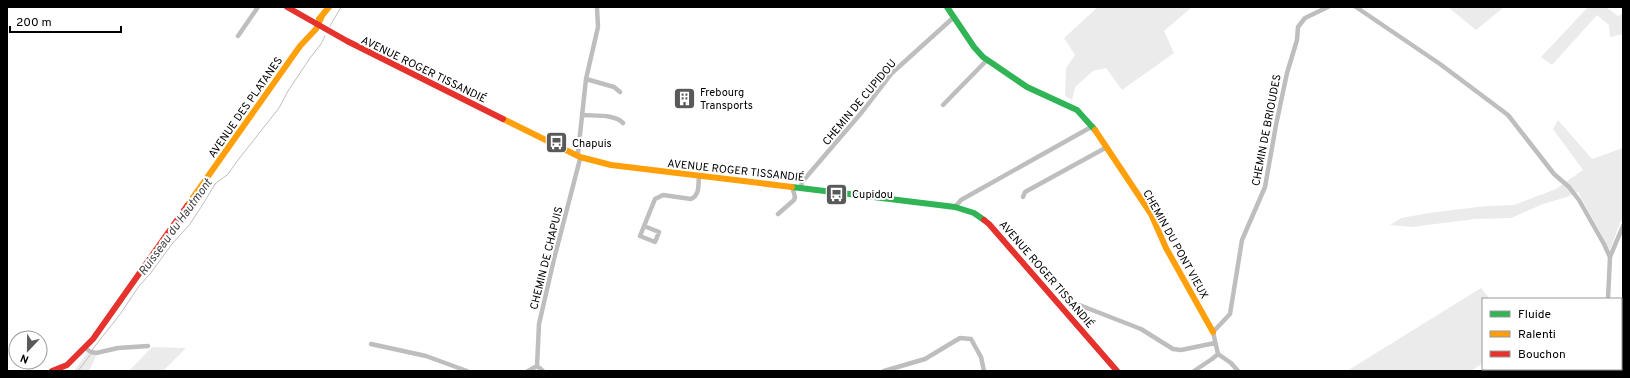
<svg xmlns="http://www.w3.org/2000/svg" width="1630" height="378" viewBox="0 0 1630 378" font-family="Overpass,sans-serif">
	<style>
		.green { fill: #ebebeb }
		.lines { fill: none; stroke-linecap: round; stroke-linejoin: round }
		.stream { stroke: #bebebe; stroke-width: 1 }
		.street { stroke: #bebebe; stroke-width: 4.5 }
		.fast { stroke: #30b455; stroke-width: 6 }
		.slow { stroke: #ff9f0a; stroke-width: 6 }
		.jam { stroke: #e5322d; stroke-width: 6 }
		.labels { text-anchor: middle; stroke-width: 4; stroke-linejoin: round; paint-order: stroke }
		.street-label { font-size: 11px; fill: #000; stroke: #fff }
		.poi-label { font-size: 11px; fill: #000; stroke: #fff; text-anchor: start }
		.water-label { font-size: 12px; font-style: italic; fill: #434343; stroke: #fff }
	</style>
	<rect width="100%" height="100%" fill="#fff"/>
	<path class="green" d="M1098,7H1192L1164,31L1174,53L1122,90L1106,68L1093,71L1075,87L1072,100L1065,96L1066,68L1075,55L1064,38Z
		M1448,7H1504L1476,30Z
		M1588,7H1606L1618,16L1623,13V34L1610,37L1609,25L1597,15L1552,65L1541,57Z
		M1558,120L1592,159L1623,148V223L1621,220L1610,250L1578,192L1567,197L1543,204L1511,218L1475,219L1412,227L1390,225L1401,218L1429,213L1486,206L1514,205L1556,189L1583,170L1553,129Z
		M1481,288L1490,299H1483V363L1471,371H1347Z
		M152,347L186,348L163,371H129Z
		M88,351L96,356L89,371H74Z"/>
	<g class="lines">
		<path class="stream" d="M330,26L341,7
			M92,350L121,313L139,286L150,274L172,244L190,224L203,204L215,184L228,174L238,160L279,108L288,91L310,58L321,44L325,36
			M78,371L90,355"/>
		<path class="street" d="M1356,7L1440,64L1508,115L1554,174L1569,187L1579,200L1604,244L1610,257L1608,299
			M238,36L258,7
			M586,79L614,87L620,92
			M943,105L987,60
			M582,115C594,116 616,114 623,123
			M801,187L802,182L862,112L892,73L954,17
			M1023,197L1025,192L1107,147
			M955,207L961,200L1093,126
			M778,214L794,200L795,197L792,186
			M644,226L659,232L655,242L640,236L655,199L663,195L691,199C700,195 698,185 699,176
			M1610,257L1623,226
			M1069,301L1141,329L1173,349L1181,350L1215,343
			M371,344L426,356L467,371
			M85,348L91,352L96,353L118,348L148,346
			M1218,354L1231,363L1238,371
			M537,366L539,324L554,259L580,159L578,153L586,79L598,27L597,7
			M537,366L543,371
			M528,371L537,366
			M884,371L925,359L960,338L971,339L981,357L984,371
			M1194,371L1212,359L1218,354L1213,332L1230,314L1242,240L1265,187L1276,125L1287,73L1297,40L1298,27L1305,18L1328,7
			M1606,371V369"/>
		<path class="fast" d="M947,7L974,47L983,57L1027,87L1077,110L1095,130
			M792,187L955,207L974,213L984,220"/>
		<path class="slow" d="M319,19L329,7
			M503,119L580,157L611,165L792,187
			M1095,130L1151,214L1166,248L1213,332
			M187,206L300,46L316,29L322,16"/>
		<path class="jam" d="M287,7L347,41L503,119
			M984,220L989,224L1117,371
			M52,371L67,365L93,339L187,206"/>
	</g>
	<defs>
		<symbol id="building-square" viewBox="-11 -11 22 22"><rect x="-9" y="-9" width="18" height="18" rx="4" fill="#595959" stroke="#fff"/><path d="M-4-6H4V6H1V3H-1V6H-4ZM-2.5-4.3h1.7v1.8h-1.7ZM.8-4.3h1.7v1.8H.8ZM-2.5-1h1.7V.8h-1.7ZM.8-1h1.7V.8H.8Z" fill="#fff"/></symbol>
		<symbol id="bus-square" viewBox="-11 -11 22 22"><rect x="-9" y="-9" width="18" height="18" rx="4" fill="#595959" stroke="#fff"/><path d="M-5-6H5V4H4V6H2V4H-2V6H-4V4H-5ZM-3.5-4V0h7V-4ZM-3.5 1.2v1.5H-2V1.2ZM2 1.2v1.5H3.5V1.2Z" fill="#fff"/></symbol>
	</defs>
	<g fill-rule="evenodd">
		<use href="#building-square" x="672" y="86" width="25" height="25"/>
		<use href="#bus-square" x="544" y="130" width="25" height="25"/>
		<use href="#bus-square" x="824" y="182" width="25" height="25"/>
	</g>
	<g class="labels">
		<g class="street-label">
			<text transform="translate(424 69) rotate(26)" y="4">AVENUE ROGER TISSANDIÉ</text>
			<text transform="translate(859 102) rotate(-50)" y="4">CHEMIN DE CUPIDOU</text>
			<text transform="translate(245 107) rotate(-55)" y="4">AVENUE DES PLATANES</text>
			<text transform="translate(1266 130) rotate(-79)" y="4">CHEMIN DE BRIOUDES</text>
			<text transform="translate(736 170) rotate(6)" y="4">AVENUE ROGER TISSANDIÉ</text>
			<text transform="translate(1176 244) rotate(61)" y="4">CHEMIN DU PONT VIEUX</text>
			<text transform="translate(546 258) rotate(-76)" y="4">CHEMIN DE CHAPUIS</text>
			<text transform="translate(1047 274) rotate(49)" y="4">AVENUE ROGER TISSANDIÉ</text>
		</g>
		<g class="poi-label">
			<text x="700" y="96">Frebourg<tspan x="700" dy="13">Transports</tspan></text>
			<text x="572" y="147">Chapuis</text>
			<text x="852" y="198">Cupidou</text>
		</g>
		<g class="water-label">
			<text transform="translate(175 227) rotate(-54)" y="4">Ruisseau du Hautmont</text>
		</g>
	</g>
	<rect width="1630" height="378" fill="none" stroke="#000000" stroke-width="16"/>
	<rect x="1482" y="298" width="140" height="72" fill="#ffffff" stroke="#999999"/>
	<rect x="1490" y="311" width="20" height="6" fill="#30b455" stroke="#999999"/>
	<text x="1518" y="318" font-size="12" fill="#000000">Fluide</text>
	<rect x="1490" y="331" width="20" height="6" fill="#ff9f0a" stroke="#999999"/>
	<text x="1518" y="338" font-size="12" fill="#000000">Ralenti</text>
	<rect x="1490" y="351" width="20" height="6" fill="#e5322d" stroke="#999999"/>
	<text x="1518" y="358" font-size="12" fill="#000000">Bouchon</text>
	<g transform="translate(28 350) rotate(202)"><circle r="19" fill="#ffffff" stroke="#999999"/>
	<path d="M0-3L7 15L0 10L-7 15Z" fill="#595959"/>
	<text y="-6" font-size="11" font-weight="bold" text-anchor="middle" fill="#000000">N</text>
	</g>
	<path d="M10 26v6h111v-6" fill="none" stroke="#000000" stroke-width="2"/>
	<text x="16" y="26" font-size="12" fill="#000000" stroke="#ffffff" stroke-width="3" paint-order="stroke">200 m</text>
</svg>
